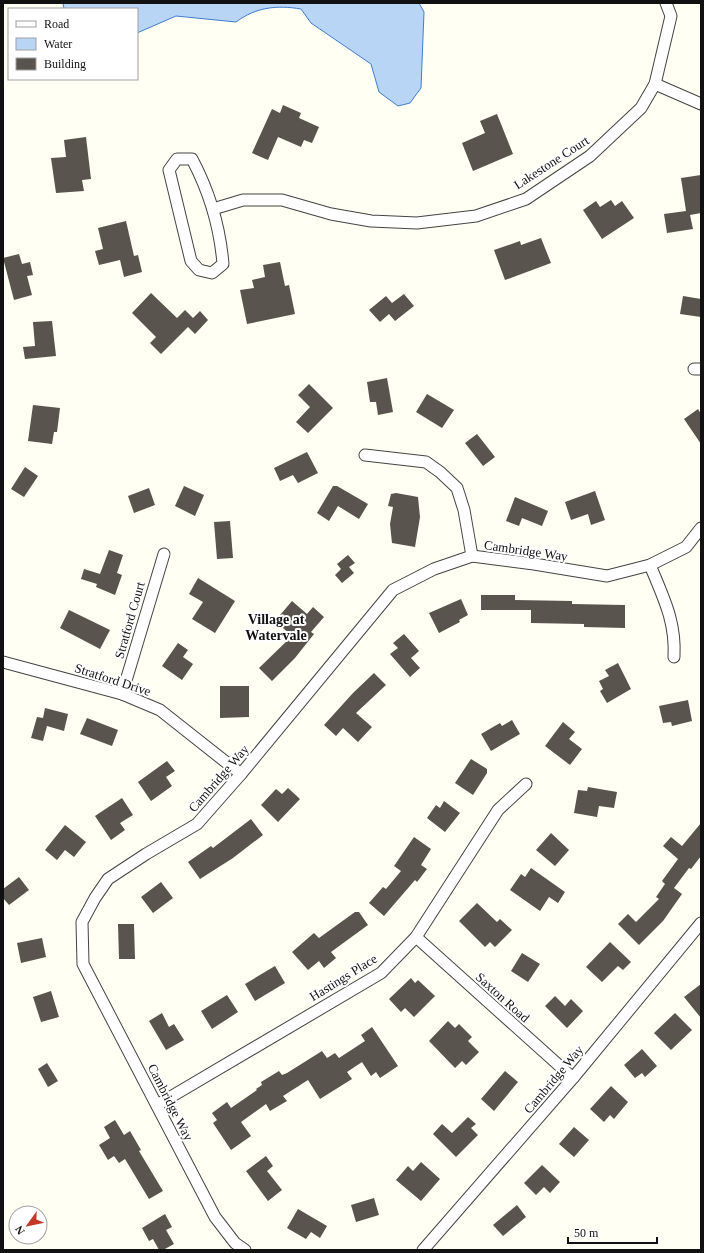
<svg xmlns="http://www.w3.org/2000/svg" width="704" height="1253" font-family="Georgia,serif">
<rect width="100%" height="100%" fill="#fffff4"/>
<path fill="#b9d5f6" stroke="#407ecd" d="M63 3H419L424 12 421 88 410 103 398 106 379 92 371 64 311 23 301 9C277 5 256 7 236 22L176 16 137 33V9H64Z"/>
<g fill="#59544d">
<path d="M283 105 301 113 299 118 319 127 312 143 304 140 301 147 278 137 268 160 252 153 272 109 280 113Z"/>
<path d="M497 114 513 154 473 171 462 143 485 133 480 121Z"/>
<path d="M86 137 91 179 82 180 84 191 56 193 51 158 66 157 64 140Z"/>
<path d="M701 175V213L690 215 693 229 667 233 664 214 686 211 681 178Z"/>
<path d="M611 200 615 206 622 201 634 218 602 239 583 210 596 201 600 207Z"/>
<path d="M126 221 134 256 138 255 142 272 124 277 120 260 99 265 95 251 103 249 98 228Z"/>
<path d="M541 238 551 263 505 280 494 250 520 241 521 245Z"/>
<path d="M19 254 22 264 30 262 33 275 27 276 32 295 14 300 3 258Z"/>
<path d="M280 262 285 286 289 285 295 314 247 324 240 290 254 288 252 280 265 277 263 265Z"/>
<path d="M151 293 177 318 185 310 193 318 200 311 208 320 195 334 188 327 161 354 150 343 156 337 132 313Z"/>
<path d="M404 294 414 306 395 321 389 314 380 322 369 310 386 296 392 303Z"/>
<path d="M683 296 701 299V317L680 314Z"/>
<path d="M52 321 56 356 25 359 23 347 35 346 33 322Z"/>
<path d="M387 378 393 412 378 415 376 402H370L367 382Z"/>
<path d="M309 384 333 408 308 433 296 422 310 407 298 395Z"/>
<path d="M427 394 454 410 442 428 416 412Z"/>
<path d="M33 405 60 408 57 432H54L52 444 28 441Z"/>
<path d="M698 409 701 414V444L684 419Z"/>
<path d="M477 434 495 457 483 466 465 443Z"/>
<path d="M307 452 318 473 298 483 293 475 280 481 274 468Z"/>
<path d="M25 467 38 476 24 497 11 489Z"/>
<path d="M184 486 204 495 195 516 175 506Z"/>
<path d="M333 486H337L368 504 359 519 338 506 329 521 317 513Z"/>
<path d="M149 488 155 505 134 513 128 496Z"/>
<path d="M595 491 605 520 591 525 588 514 571 520 565 502Z"/>
<path d="M396 493 418 497 420 517 415 547 392 543 390 524 393 507 388 506 391 494Z"/>
<path d="M515 497 548 511 542 526 522 518 519 526 506 521Z"/>
<path d="M230 521 233 558 217 559 214 522Z"/>
<path d="M109 550 123 555 117 573 122 575 115 595 96 587 97 584 81 579 84 569 100 574Z"/>
<path d="M348 555 355 563 349 567 354 573 342 583 335 575 341 569 337 564Z"/>
<path d="M198 578 235 601 215 633 192 619 203 602 189 594Z"/>
<path d="M481 595H515V600L572 601V604L625 605V628L584 627V624L531 623V610H481Z"/>
<path d="M461 599 468 615 459 620 460 622 439 633 429 613Z"/>
<path d="M292 601 307 614 313 607 324 617 311 632 314 634 295 658 272 681 259 668 292 636 275 621Z"/>
<path d="M69 610 110 630 100 649 60 628Z"/>
<path d="M404 634 419 651 411 658 420 668 410 677 390 654 398 648 393 643Z"/>
<path d="M178 643 188 650 183 657 193 664 182 680 162 666Z"/>
<path d="M618 663 631 689 607 703 600 691 603 689 599 681 609 676 605 670Z"/>
<path d="M374 673 386 685 356 713 372 727 358 742 343 728 336 736 324 725 353 693Z"/>
<path d="M220 686H249V717L220 718Z"/>
<path d="M688 700 692 721 672 726 671 722 663 723 659 706Z"/>
<path d="M45 708 68 714 64 731 47 726 43 741 31 738 37 717 43 718Z"/>
<path d="M87 718 118 730 112 746 80 734Z"/>
<path d="M512 720 520 734 491 751 481 734 500 723 502 726Z"/>
<path d="M563 722 575 732 569 739 582 749 570 765 545 746Z"/>
<path d="M471 759 487 769V773L473 795 455 783Z"/>
<path d="M167 761 175 771 166 777 172 786 151 801 138 782Z"/>
<path d="M588 787 617 792 614 808 599 806 597 817 574 813 578 790 587 791Z"/>
<path d="M288 788 300 799 278 822 261 805 276 789 282 794Z"/>
<path d="M122 798 133 815 120 823 125 830 111 840 95 816Z"/>
<path d="M444 801 460 813 445 832 427 818 436 805 440 808Z"/>
<path d="M251 819 263 835 233 858 200 879 188 862 211 846 213 848Z"/>
<path d="M701 823V856L691 869 689 868 674 888 682 894 663 921 639 945 618 924 628 914 636 922 659 899 656 897 665 884 662 881 678 859 663 846 671 837 682 846Z"/>
<path d="M65 825 86 842 74 857 65 850 57 860 45 850Z"/>
<path d="M551 833 569 850 555 866 536 850Z"/>
<path d="M414 837 431 849 421 865 427 869 417 882 415 880 384 916 369 903 383 887 386 889 401 871 394 866Z"/>
<path d="M531 868 565 892 558 903 549 897 540 911 510 890 521 874 525 877Z"/>
<path d="M19 877 29 890 9 905 3 898V889Z"/>
<path d="M161 882 173 898 153 913 141 897Z"/>
<path d="M477 903 497 922 500 919 512 930 495 947 490 942 485 947 459 921Z"/>
<path d="M355 912H359L368 925 331 952 336 958 324 968 319 961 308 970 292 952 314 933 319 938Z"/>
<path d="M118 924H134L135 959H119Z"/>
<path d="M42 938 46 957 21 963 17 943Z"/>
<path d="M610 942 631 962 623 970 618 966 602 982 586 967Z"/>
<path d="M522 953 540 964 528 982 511 971Z"/>
<path d="M275 966 285 983 255 1001 245 984Z"/>
<path d="M411 978 415 983 418 980 435 996 414 1017 405 1008 401 1012 389 999Z"/>
<path d="M701 984V1018L684 997Z"/>
<path d="M51 991 59 1017 41 1022 33 997Z"/>
<path d="M227 995 238 1012 212 1029 201 1011Z"/>
<path d="M555 996 565 1006 571 999 583 1011 567 1028 545 1006Z"/>
<path d="M162 1013 169 1027 174 1024 184 1040 166 1050 149 1021Z"/>
<path d="M675 1013 692 1030 671 1050 654 1033Z"/>
<path d="M448 1021 455 1028 459 1024 472 1037 468 1041 479 1052 466 1065 462 1061 455 1068 429 1041Z"/>
<path d="M372 1027 398 1066 380 1078 376 1072 371 1076 362 1062 347 1072 352 1079 320 1099 308 1080 283 1096 287 1101 270 1111 266 1104 241 1122 251 1136 231 1150 213 1123 217 1120 212 1113 227 1102 231 1108 257 1090 256 1089 262 1085 261 1082 279 1071 282 1075 287 1073 322 1051 327 1058 335 1053 339 1058 365 1041 361 1035Z"/>
<path d="M642 1049 657 1066 645 1077 642 1073 635 1078 624 1065Z"/>
<path d="M47 1063 58 1081 48 1087 38 1069Z"/>
<path d="M505 1071 518 1082 494 1111 481 1099Z"/>
<path d="M611 1086 628 1102 614 1119 610 1115 604 1122 590 1109Z"/>
<path d="M468 1117 476 1124 471 1128 478 1135 456 1157 433 1134 442 1124 452 1133Z"/>
<path d="M115 1120 124 1135 130 1131 141 1150 139 1151 163 1191 149 1199 125 1159 119 1163 114 1156 108 1160 99 1145 110 1138 104 1127Z"/>
<path d="M574 1127 589 1140 574 1157 559 1144Z"/>
<path d="M266 1156 273 1166 267 1171 282 1190 268 1201 246 1171Z"/>
<path d="M421 1162 440 1179 421 1201 396 1180 408 1166 413 1171Z"/>
<path d="M542 1165 560 1182 550 1193 544 1187 536 1195 524 1183Z"/>
<path d="M374 1198 379 1215 356 1222 351 1205Z"/>
<path d="M517 1205 526 1217 503 1236 493 1225Z"/>
<path d="M298 1209 327 1226 320 1238 311 1232 306 1239 287 1228Z"/>
<path d="M165 1214 172 1227 166 1230 174 1244 163 1250H159L153 1239 149 1241 142 1228Z"/>
</g>
<g fill="none" stroke-linecap="round" stroke-linejoin="round">
<g stroke="#444" stroke-width="13">
<g id="street">
<path d="M655 84 701 104"/>
<path d="M177 159H192C209 191 220 228 223 264L212 273 199 270 191 261 169 170Z"/>
<path d="M213 209 243 200H282L331 214 371 221 417 223 476 216 526 199 590 156 641 108 655 84 671 16 666 3"/>
<path d="M694 369H701"/>
<path d="M365 455 426 462 440 472 457 488 464 510 472 556"/>
<path d="M650 565C663 597 676 621 674 657"/>
<path d="M3 662 122 694 160 710 241 774"/>
<path d="M122 694 164 554"/>
<path d="M416 937 573 1078"/>
<path d="M157 1105 381 973 416 937 498 810 526 784"/>
<path d="M245 1250 235 1243 215 1217 83 964 82 922 95 898 108 879 146 854 197 824 241 774 393 590 434 569 472 556 534 564 607 576 650 565 686 547 701 528"/>
<path d="M423 1250 573 1078 701 923"/>
</g>
</g>
<use href="#street" stroke="#fff" stroke-width="11"/>
</g>
<g text-anchor="middle" stroke-width="4" stroke-linejoin="round" paint-order="stroke">
<g font-size="13" fill="#111" stroke="#fff">
<text transform="translate(551 162) rotate(-33)" y="5">Lakestone Court</text>
<text transform="translate(526 550) rotate(8)" y="5">Cambridge Way</text>
<text transform="translate(129 620) rotate(-74)" y="5">Stratford Court</text>
<text transform="translate(113 679) rotate(18)" y="5">Stratford Drive</text>
<text transform="translate(218 778) rotate(-49)" y="5">Cambridge Way</text>
<text transform="translate(343 977) rotate(-32)" y="5">Hastings Place</text>
<text transform="translate(503 997) rotate(42)" y="5">Saxton Road</text>
<text transform="translate(553 1079) rotate(-50)" y="5">Cambridge Way</text>
<text transform="translate(171 1102) rotate(63)" y="5">Cambridge Way</text>
</g>
<g font-size="14" font-weight="bold" fill="#111" stroke="#fff">
<text x="276" y="624">Village at<tspan x="276" dy="16">Watervale</tspan></text>
</g>
</g>
<rect width="704" height="1253" fill="none" stroke="#111111" stroke-width="8"/>
<rect x="8" y="8" width="130" height="72" fill="#ffffff" stroke="#a0a0a0"/>
<rect x="16" y="21" width="20" height="6" fill="#ffffff" stroke="#a0a0a0"/>
<text x="44" y="28" font-size="12" fill="#111111">Road</text>
<rect x="16" y="38" width="20" height="12" fill="#b9d5f6" stroke="#a0a0a0"/>
<text x="44" y="48" font-size="12" fill="#111111">Water</text>
<rect x="16" y="58" width="20" height="12" fill="#59544d" stroke="#a0a0a0"/>
<text x="44" y="68" font-size="12" fill="#111111">Building</text>
<g transform="translate(28 1225) rotate(237)"><circle r="19" fill="#ffffff" stroke="#a0a0a0"/>
<path d="M0-3L7 15L0 10L-7 15Z" fill="#c23a27"/>
<text y="-6" font-size="11" font-weight="bold" text-anchor="middle" fill="#111111">N</text>
</g>
<path d="M568 1237v6h89v-6" fill="none" stroke="#111111" stroke-width="2"/>
<text x="574" y="1237" font-size="12" fill="#111111" stroke="#ffffff" stroke-width="3" paint-order="stroke">50 m</text>
</svg>
